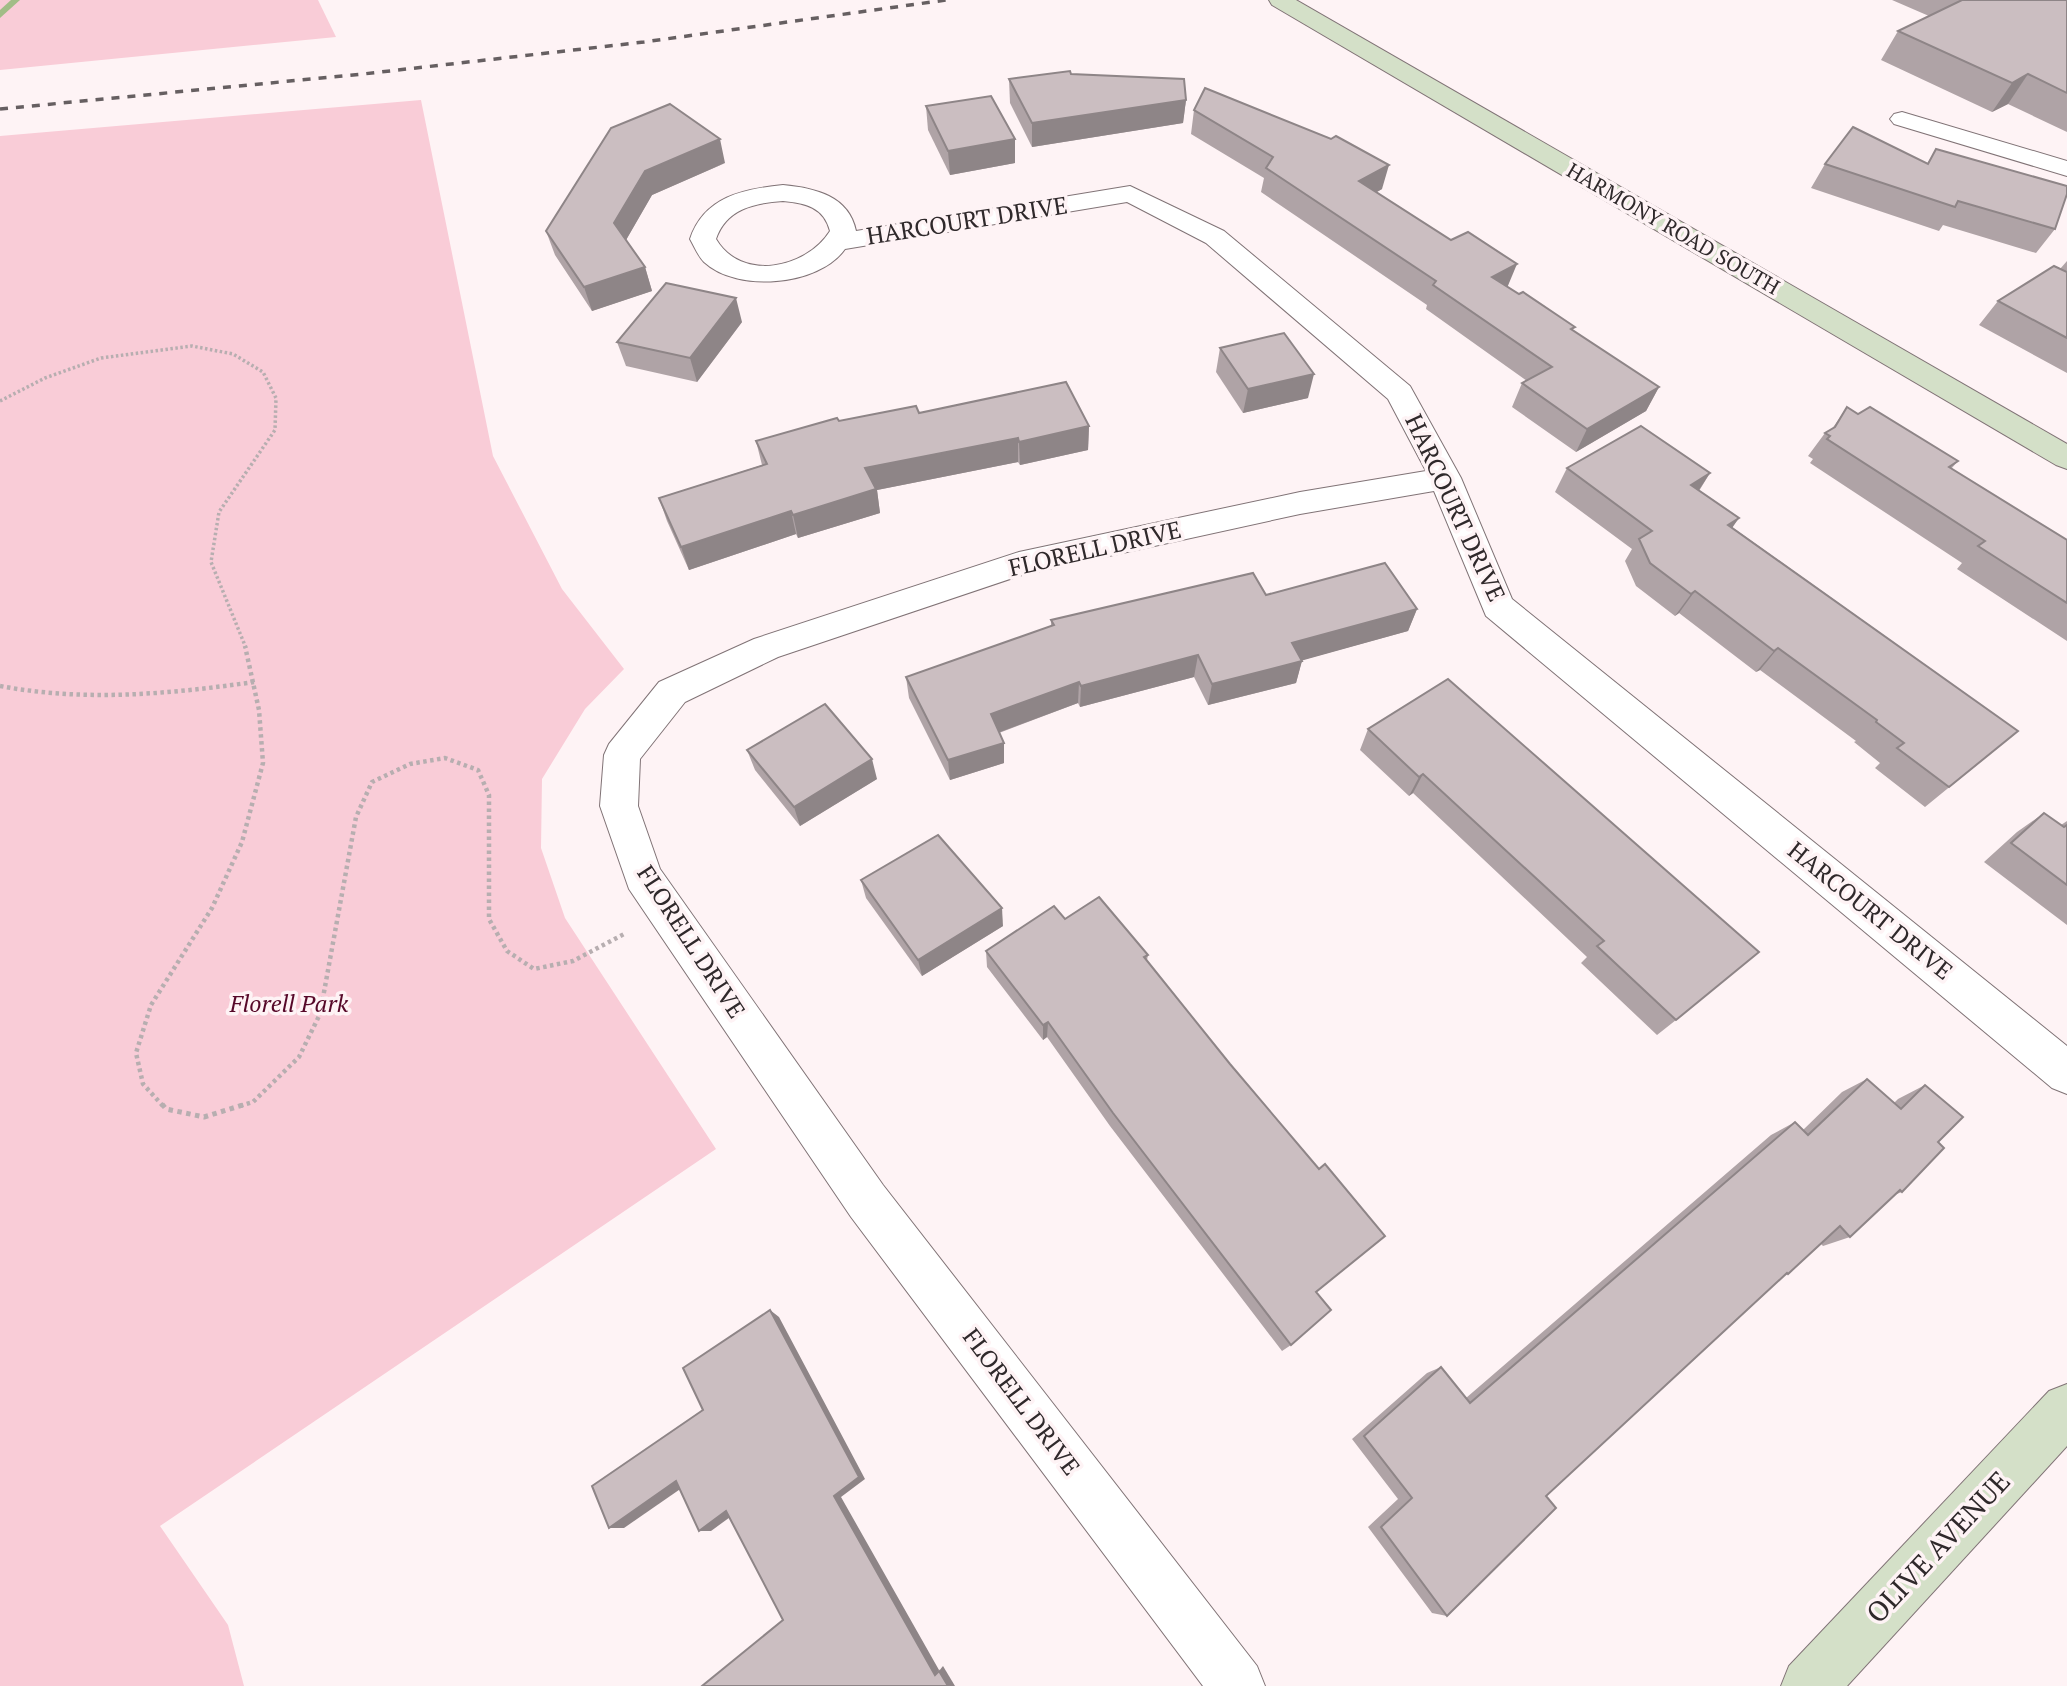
<svg xmlns="http://www.w3.org/2000/svg" width="2067" height="1686" font-family="'PT Serif',serif">
<rect width="100%" height="100%" fill="#fef3f5"/>
<g fill="#f9ccd7">
<path d="M0 0H318L336 37 0 70Z"/>
<path d="M421 100 493 456 562 589 624 669 585 709 542 779 541 848 565 918 716 1149 160 1526 228 1625 244 1686H0V136Z"/>
</g>
<g fill="none" stroke-linecap="round" stroke-linejoin="round">
<path fill="#a1bd87" fill-rule="evenodd" d="M11 0H20L0 18V10Z"/>
<g stroke="#807376" stroke-width="2">
<g id="street">
<path d="M1902 112 2067 161V176L1894 124 1890 119 1894 114Z"/>
<path d="M783 185C815 188 849 196 856 231L1130 186 1224 231 1410 386 1461 478 1512 599 2067 1046V1094L2052 1088 1486 616 1434 491 1300 514 1022 575 778 657 685 702 640 759 638 806 660 869 883 1185 1257 1666 1265 1686H1203L851 1217 629 889 600 806 604 755 609 744 659 682 754 639 1019 552 1300 492 1426 471 1388 399 1206 243 1127 202 845 249C819 286 737 293 704 262 698 256 694 246 690 239 704 197 743 189 783 185ZM783 201C805 203 824 207 830 231 806 269 741 282 716 239 726 209 754 203 783 201Z"/>
</g>
</g>
<g stroke="#807376" stroke-width="2">
<g id="secondary">
<path d="M1269 0H1296L2067 444V469L2056 465 1272 5Z"/>
<path d="M2067 1384V1446L1847 1686H1781L1789 1666 2049 1391Z"/>
</g>
</g>
<path stroke="#b7aeb0" stroke-width="3.5" stroke-dasharray="2.5 2.5" stroke-linecap="butt" d="M0 401 45 378 101 358 192 346 233 354 263 372 276 398 275 430 219 512 211 562 246 648"/>
<g stroke="#b7aeb0" stroke-width="4.5" stroke-dasharray="3.5 3.5" stroke-linecap="butt">
<path d="M0 686C85 702 169 694 254 682"/>
<path d="M163 1106 143 1084 136 1053 151 1005 212 908 242 842 263 763 259 710 245 646"/>
<path d="M240 1106 253 1102 299 1057 320 1014 356 817 372 782 410 764 445 758 478 770 489 795V919L507 951 534 969 573 961 626 933"/>
</g>
<path stroke="#b7aeb0" stroke-width="5" stroke-dasharray="4.5 4.5" stroke-linecap="butt" d="M162 1104 166 1109 204 1117 246 1104"/>
<use href="#street" fill="#fff" fill-rule="evenodd"/>
<use href="#secondary" fill="#d4e0c8" fill-rule="evenodd"/>
<path stroke="#665f61" stroke-width="3.5" stroke-dasharray="8 8" stroke-linecap="butt" d="M0 109 363 74 644 42 946 0"/>
</g>
<g fill="#afa3a6">
<path d="M1892 0H2067V132L2008 104 1992 112 1881 60 1898 31 1929 16Z"/>
<path d="M1071 74 1186 100 1183 123 1032 147 1010 103 1009 79Z"/>
<path d="M926 106 1015 139V163L950 175 928 130Z"/>
<path d="M1194 110 1382 189 1377 192 1508 287 1659 387 1646 411 1576 452 1512 407 1522 383 1527 381 1426 309 1427 305 1261 192 1264 178 1191 134Z"/>
<path d="M1936 149 2055 229 2036 253 1943 225 1939 231 1811 188 1825 164H1927Z"/>
<path d="M725 163 652 195 626 240 645 267 652 291 592 311 555 255 546 231Z"/>
<path d="M2067 261V373L1979 325 1998 301 2060 269Z"/>
<path d="M742 322 697 382 626 366 617 342Z"/>
<path d="M1220 348 1308 398 1243 413 1216 372Z"/>
<path d="M1847 407 1858 414 1958 461 1951 469 2067 540V641L1957 569 1962 563 1810 463 1813 459 1808 456 1825 433 1832 429Z"/>
<path d="M919 413 1089 426 1088 450 1020 465 1018 462 877 490 880 513 798 538 796 534 689 570 667 521 659 498 762 465 756 441 839 421Z"/>
<path d="M1567 468 1710 473 1699 491 1739 518 1732 527 2018 731 1925 807 1875 768 1880 763 1854 742 1856 741 1760 670 1756 672 1679 613 1675 616 1636 586 1625 561 1632 549 1555 492Z"/>
<path d="M1266 595 1417 609 1408 631 1302 660 1296 683 1208 705 1194 677 1080 707 1078 703 999 733 1004 763 950 780 909 698 906 677 1051 626V620Z"/>
<path d="M1448 679 1676 1020 1657 1035 1581 963 1587 957 1413 793 1409 796 1360 750 1368 729Z"/>
<path d="M747 750 877 779 800 826 755 770Z"/>
<path d="M2044 813 2061 825 2067 821V925L1984 862 2017 832Z"/>
<path d="M861 880 1003 926 922 976 866 898Z"/>
<path d="M1065 919 1148 955 1147 960 1316 1293 1291 1345 1282 1351 1110 1126 1047 1037 1043 1040 987 967 986 951Z"/>
<path d="M1867 1079 1894 1103 1898 1099 1925 1085 1938 1142 1902 1192 1894 1195 1850 1237 1823 1246 1821 1244 1788 1274 1782 1277 1546 1496 1447 1616 1432 1613 1368 1527 1398 1499 1352 1439 1427 1373 1441 1367 1466 1398 1771 1135 1795 1122 1803 1130 1842 1092Z"/>
</g>
<g fill="#8e8587">
<path d="M2028 74 2008 104 1992 112 2012 83Z"/>
<path d="M1186 100 1183 123 1032 147V123Z"/>
<path d="M720 139 725 163 652 195 622 247 614 223 645 171Z"/>
<path d="M1015 139V163L950 175 948 151Z"/>
<path d="M1389 165 1382 189 1353 205 1359 181Z"/>
<path d="M1517 264 1507 288 1492 277Z"/>
<path d="M645 267 652 291 592 311 584 287Z"/>
<path d="M736 298 742 322 697 382 690 358Z"/>
<path d="M1314 374 1308 398 1243 413 1248 389Z"/>
<path d="M1659 387 1646 411 1576 452 1587 429Z"/>
<path d="M1089 426 1088 450 1020 465 1019 442Z"/>
<path d="M1018 438V462L877 490 880 513 798 538 793 515 865 468Z"/>
<path d="M1710 473 1695 496 1691 485Z"/>
<path d="M791 511 796 534 689 570 681 547Z"/>
<path d="M1739 518 1723 541 1728 525Z"/>
<path d="M1695 591 1679 613 1675 616 1691 594Z"/>
<path d="M1417 609 1408 631 1286 665 1292 643Z"/>
<path d="M1778 648 1760 670 1756 672 1774 651Z"/>
<path d="M1198 655 1194 677 1080 707 1081 686Z"/>
<path d="M1302 661 1296 683 1208 705 1212 684Z"/>
<path d="M1079 682 1078 703 992 735 991 714Z"/>
<path d="M1004 743V763L950 780 948 760Z"/>
<path d="M872 759 877 779 800 826 794 807Z"/>
<path d="M1423 774 1413 793 1409 796 1419 777Z"/>
<path d="M1002 908 1003 926 922 976 918 960Z"/>
<path d="M1048 1022 1047 1037 1043 1040V1025Z"/>
<path d="M770 1310 779 1317 865 1479 841 1497 939 1670 935 1675 834 1496Z"/>
<path d="M676 1481 689 1483 624 1528H609Z"/>
<path d="M726 1511 737 1512 711 1531H699Z"/>
<path d="M943 1666 955 1686H948L939 1671Z"/>
</g>
<g fill="#cbbec1" stroke="#8e8587" stroke-width="2">
<path d="M1962 0H2067V93L2028 74 2012 83 1898 31Z"/>
<path d="M1070 71 1071 74 1184 79 1186 100 1032 123 1009 79Z"/>
<path d="M1205 88 1331 139 1336 136 1389 165 1359 181 1451 240 1468 232 1517 264 1492 277 1519 294 1523 292 1575 327 1571 329 1659 387 1587 429 1522 383 1552 367 1433 285 1436 281 1266 168 1273 157 1194 110Z"/>
<path d="M991 96 1015 139 948 151 926 106Z"/>
<path d="M670 104 720 139 645 171 614 223 645 267 584 287 546 231 611 128Z"/>
<path d="M1853 127 1928 164 1936 149 2067 186V194L2055 229 1958 201 1955 207 1825 164Z"/>
<path d="M2054 266 2067 272V338L1998 301Z"/>
<path d="M666 283 736 298 690 358 617 342Z"/>
<path d="M1284 333 1314 374 1248 389 1220 348Z"/>
<path d="M1066 382 1089 426 1019 442 1018 438 865 468 876 489 793 515 791 511 681 547 659 498 767 464 756 441 837 418 839 421 916 406 919 413Z"/>
<path d="M1847 407 1858 414 1870 407 1958 461 1949 467 2067 540V603L1978 546 1985 541 1827 439 1830 436 1825 433 1835 427Z"/>
<path d="M1641 426 1710 473 1691 485 1739 518 1728 525 2018 731 1949 787 1897 748 1904 743 1876 722 1877 720 1778 648 1774 651 1695 591 1691 594 1650 563 1639 539 1652 531 1567 468Z"/>
<path d="M1385 563 1417 609 1292 643 1302 661 1212 684 1198 655 1081 686 1079 682 991 714 1004 743 948 760 906 677 1054 625 1051 620 1253 573 1266 595Z"/>
<path d="M1448 679 1759 952 1676 1020 1597 946 1604 941 1423 774 1419 777 1368 729Z"/>
<path d="M825 704 872 759 794 807 747 750Z"/>
<path d="M2044 813 2064 827 2067 825V885L2011 843Z"/>
<path d="M938 835 1002 908 918 960 861 880Z"/>
<path d="M1099 897 1148 955 1144 957 1230 1064 1319 1169 1325 1164 1385 1236 1316 1292 1331 1310 1291 1345 1113 1113 1048 1022 1043 1025 986 951 1054 906 1065 919Z"/>
<path d="M1867 1079 1901 1109 1925 1085 1963 1117 1938 1142 1944 1148 1902 1192 1900 1190 1850 1237 1840 1226 1788 1274 1787 1273 1546 1496 1556 1508 1447 1616 1381 1527 1412 1498 1364 1436 1441 1367 1470 1403 1795 1122 1808 1135Z"/>
<path d="M770 1310 859 1477 834 1496 935 1675 939 1671 948 1686H702L783 1620 726 1511 699 1531 676 1481 609 1528 592 1486 703 1410 683 1368Z"/>
</g>
<g text-anchor="middle" stroke-width="7" stroke-linejoin="round" paint-order="stroke">
<g font-size="21" fill="#2f292b" stroke="#fef3f5">
<text transform="translate(1673 229) rotate(30)" y="7">HARMONY ROAD SOUTH</text>
</g>
<g font-size="24" fill="#2f292b" stroke="#fef3f5">
<text transform="translate(967 221) rotate(-9)" y="8">HARCOURT DRIVE</text>
<text transform="translate(1455 508) rotate(65)" y="8">HARCOURT DRIVE</text>
<text transform="translate(1095 549) rotate(-13)" y="8">FLORELL DRIVE</text>
<text transform="translate(1870 911) rotate(39)" y="8">HARCOURT DRIVE</text>
<text transform="translate(691 942) rotate(57)" y="8">FLORELL DRIVE</text>
<text transform="translate(1021 1402) rotate(53)" y="8">FLORELL DRIVE</text>
</g>
<g font-size="24" font-style="italic" fill="#560829" stroke="#fef3f5">
<text x="289" y="1012">Florell Park</text>
</g>
<g font-size="28" fill="#2f292b" stroke="#fef3f5">
<text transform="translate(1938 1547) rotate(-47)" y="10">OLIVE AVENUE</text>
</g>
</g>
</svg>
